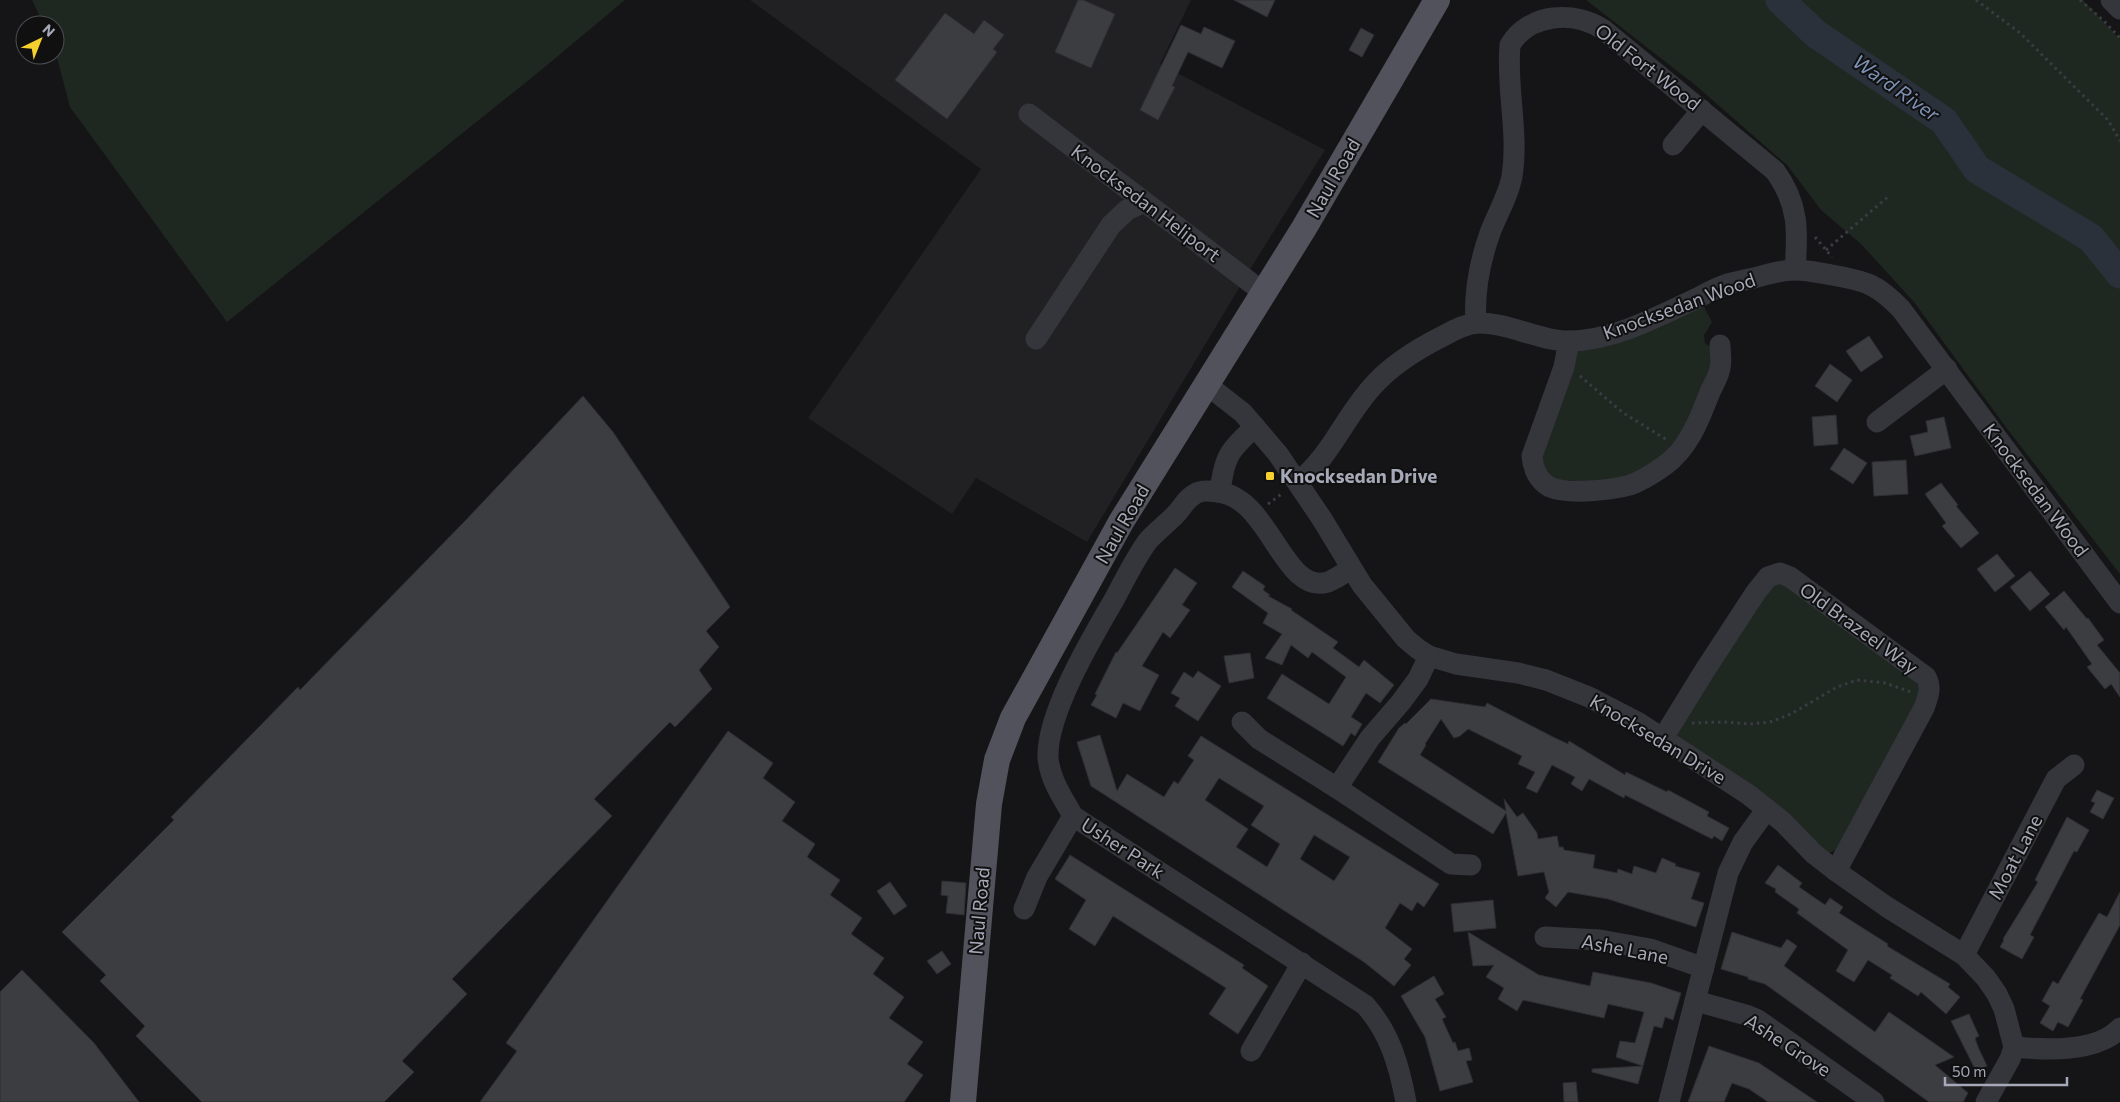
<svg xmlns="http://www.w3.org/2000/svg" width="2120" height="1102" font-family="Commissioner,sans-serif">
<rect width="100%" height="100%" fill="#151517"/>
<path fill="#212124" d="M750 0H1191L1160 64 1325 150 1257 258 1087 542 976 478 952 514 808 418 981 169Z"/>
<g fill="#1f2721">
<path d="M32 0H625L540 71 227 322 70 107 55 50V25H44Z"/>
<path d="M1586 0H2083L2120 39V574L2008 430 1914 302 1862 245 1821 210 1787 165 1694 84Z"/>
<path d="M1702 303 1712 322 1704 335 1705 343 1718 352 1693 420 1661 456 1645 469 1607 482 1555 480 1546 473 1541 452 1577 352 1587 346Z"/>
<path d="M1781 584 1793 590 1916 681 1920 691 1912 712 1836 850 1829 853 1677 736 1679 721 1771 585Z"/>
</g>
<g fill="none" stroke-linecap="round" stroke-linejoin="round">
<path stroke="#2a313b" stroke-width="29" d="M1780 0 1816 34 1944 121 1977 169 2091 238 2120 274"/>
</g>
<g fill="#3c3d41" stroke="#2f2f33" fill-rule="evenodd">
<path d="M1078 0H1083L1115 14 1091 68 1055 52Z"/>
<path d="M1234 0H1275L1267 17Z"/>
<path d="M945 13 974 34 984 20 1004 35 993 49 997 52 947 119 895 80Z"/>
<path d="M1181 25 1201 34 1204 27 1235 41 1222 68 1188 52 1172 86 1175 87 1158 120 1140 110Z"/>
<path d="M1361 28 1374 35 1362 57 1349 50Z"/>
<path d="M1869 336 1883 357 1861 372 1846 351Z"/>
<path d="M1830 364 1852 380 1837 402 1815 386Z"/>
<path d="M583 396 613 432 730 607 706 631 719 647 699 670 712 689 675 727 670 722 594 799 612 816 452 979 467 994 402 1061 414 1072 384 1102H202L136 1036 145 1026 100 981 106 975 62 932 174 820 171 817 298 687 300 690 465 521Z"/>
<path d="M1836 415 1838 444 1814 446 1812 417Z"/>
<path d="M1944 417 1951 448 1915 456 1910 436 1928 432 1926 421Z"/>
<path d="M1844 448 1867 463 1853 484 1830 469Z"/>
<path d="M1906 460 1908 494 1874 496 1872 462Z"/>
<path d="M1941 483 1958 505 1956 506 1979 533 1961 548 1942 526 1946 523 1925 494Z"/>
<path d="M1997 554 2015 576 1995 592 1977 569Z"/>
<path d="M1175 568 1197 583 1182 605 1190 610 1170 638 1163 632 1142 666 1159 675 1140 711 1123 703 1116 718 1091 705 1097 695 1095 694 1116 652 1117 653Z"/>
<path d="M1243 571 1265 586 1263 590 1270 595 1268 596 1292 609 1291 610 1338 642 1333 648 1359 667 1364 660 1394 685 1380 703 1366 693 1351 717 1362 724 1355 736 1351 733 1343 746 1267 698 1282 674 1329 704 1346 677 1312 652 1308 658 1291 645 1282 665 1265 658 1282 634 1263 623 1268 613 1232 587Z"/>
<path d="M2030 571 2050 594 2030 611 2010 587Z"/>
<path d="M2064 591 2087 619 2088 618 2104 640 2097 645 2120 673V697L2111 684 2105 689 2087 667 2092 664 2066 627 2064 630 2045 607Z"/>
<path d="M1250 653 1254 678 1229 683 1224 656Z"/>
<path d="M1198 671 1221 686 1198 721 1175 706 1180 698 1171 693 1184 672 1193 678Z"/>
<path d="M1431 699 1485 707 1487 703 1553 737 1568 744 1569 741 1625 775 1626 772 1667 792 1668 790 1709 812 1707 816 1729 828 1722 841 1714 836 1712 839 1625 795 1624 798 1589 779 1582 791 1571 784 1575 777 1552 765 1537 793 1526 788 1535 772 1518 764 1522 756 1468 729 1460 736 1454 738 1441 719 1425 744 1426 745 1420 755 1506 811 1504 799 1517 817 1523 813 1537 833 1538 839 1557 836 1559 847H1563L1564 850 1595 855 1593 868 1617 873 1618 869 1632 874 1634 866 1656 873 1662 858 1676 864 1675 866 1700 873 1691 899 1704 903 1696 927 1608 899 1568 892 1556 907 1545 898 1549 892 1544 872 1518 876 1506 813 1493 834 1378 762 1399 728 1405 723 1406 724Z"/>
<path d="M728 731 773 763 763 778 795 802 782 821 815 844 807 857 840 880 830 895 862 918 851 934 884 958 873 974 904 997 889 1018 923 1042 907 1064 923 1075 904 1102H480L517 1051 506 1043Z"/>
<path d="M1100 735 1117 791 1127 774 1164 797 1174 781 1178 784 1194 760 1188 756 1201 736 1439 884 1424 907 1417 902 1412 911 1400 903 1385 928 1412 949 1404 959 1411 965 1394 986 1364 962 1091 786 1077 742ZM1219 778 1264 806 1251 825 1280 844 1267 867 1236 847 1248 829 1205 800ZM1314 835 1350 857 1334 881 1300 859Z"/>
<path d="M2097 790 2114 798 2103 819 2090 812 2095 803 2091 801Z"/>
<path d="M2067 817 2089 830 2077 852 2074 851 2030 935 2034 937 2022 959 2000 947 2004 940 2003 939 2038 882 2035 880Z"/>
<path d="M1070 855 1244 965 1242 968 1268 986 1238 1034 1209 1014 1226 988 1113 916 1095 946 1069 929 1086 900 1055 879Z"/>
<path d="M1778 865 1802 883 1799 887 1825 905 1830 898 1843 907 1839 913 1888 944 1887 946 1950 984 1948 987 1960 997 1946 1014 1921 992 1918 996 1890 978 1892 975 1868 960 1854 982 1836 971 1848 950 1797 913 1799 909 1775 892 1776 889 1765 883Z"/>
<path d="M942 881 966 883 964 915 946 913 948 896 941 895Z"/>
<path d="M890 882 907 906 894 915 877 891Z"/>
<path d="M2120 892V925L2080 999 2083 1000 2068 1027 2058 1022 2053 1031 2040 1023 2050 1006 2042 1001 2053 981 2058 984 2099 913 2107 917Z"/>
<path d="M1493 900 1496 928 1454 932 1451 904Z"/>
<path d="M1468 932 1539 975 1590 986 1593 972 1651 983 1681 993 1673 1020 1665 1017 1662 1028 1654 1026 1643 1066 1616 1057 1620 1041 1635 1043 1644 1012 1608 1004 1604 1018 1523 1000 1517 1011 1498 999 1504 988 1486 977 1494 965 1473 966Z"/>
<path d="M1732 932 1781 948 1787 939 1797 946 1784 966 1875 1032 1889 1012 1954 1057 1935 1065 1968 1093 1963 1102H1929L1765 984 1748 979V977L1721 969Z"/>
<path d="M942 951 951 964 937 974 927 961Z"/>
<path d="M22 970 94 1043 139 1102H0V992Z"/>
<path d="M1434 976 1444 994 1435 999 1446 1017 1442 1019 1453 1043 1455 1042 1458 1051 1469 1048 1472 1060 1466 1061 1473 1082 1440 1091 1425 1037 1401 996Z"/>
<path d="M1969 1014 1979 1036 1975 1038 1978 1047 1987 1066 1976 1071 1951 1021Z"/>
<path d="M1709 1046 1759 1063 1817 1102H1768L1749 1089 1732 1083 1724 1102H1688Z"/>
<path d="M1643 1066 1638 1084 1592 1072V1069Z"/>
<path d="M1576 1082 1578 1102H1564L1563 1083Z"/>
</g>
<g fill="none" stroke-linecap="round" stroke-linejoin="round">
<g stroke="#3b3c43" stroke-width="3" stroke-dasharray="2.5 4" stroke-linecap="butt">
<path d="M1976 0 2020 33 2108 120 2120 141"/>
<path d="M2080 0 2104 21 2120 38"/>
<path d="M1815 237 1832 257"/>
<path d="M1826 250 1890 195"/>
<path d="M1580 376 1622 412 1667 440"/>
<path d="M1268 504 1283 493"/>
<path d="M1692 723 1723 722 1750 724 1770 722 1791 714 1837 687 1857 680 1885 683 1911 692"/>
</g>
<g stroke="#35363c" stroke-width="21">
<path d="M2111 0 2120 9"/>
<path d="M1029 114 1263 292"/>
<path d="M1673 145 1702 110"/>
<path d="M1476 323C1474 294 1480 261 1490 233 1497 214 1509 195 1512 176 1519 132 1506 89 1510 45 1529 13 1575 10 1604 30L1775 171C1799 204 1798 231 1795 270"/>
<path d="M1036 339 1111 225 1127 210 1144 202"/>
<path d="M1569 341 1564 367 1532 456C1533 468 1538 481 1550 487 1568 495 1612 490 1630 485 1642 481 1654 473 1664 466 1689 448 1699 420 1710 392 1713 385 1719 376 1720 368 1722 361 1720 352 1720 345"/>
<path d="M1206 384 1243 413 1278 454 1322 519 1362 585 1406 639 1418 649 1429 656 1456 664 1518 673 1546 680 1589 697 1639 723 1749 795 1783 822 1814 854 1836 871 1887 907 1964 955 1986 978 1997 994 2004 1009 2014 1047 2010 1059 1986 1102"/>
<path d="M1877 422 1947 369"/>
<path d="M1298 482C1331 456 1344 418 1372 387 1391 365 1419 348 1445 335 1454 330 1467 324 1477 323 1508 322 1538 341 1570 341 1613 340 1653 319 1691 301 1702 296 1713 289 1725 285 1734 282 1745 280 1754 278 1768 274 1781 270 1795 270 1807 270 1820 273 1832 275 1866 281 1877 284 1901 309L2120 603"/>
<path d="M1220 492C1224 457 1229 450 1255 427"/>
<path d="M1351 569C1344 573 1336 579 1328 582 1283 596 1270 496 1217 492 1211 491 1201 490 1195 494 1187 498 1183 506 1177 513 1168 523 1156 531 1147 542 1135 559 1125 579 1115 598 1093 636 1046 714 1048 758 1050 780 1063 798 1073 816L1365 1005C1390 1033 1399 1065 1406 1102"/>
<path d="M1242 722 1259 739 1337 788 1451 864 1471 865"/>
<path d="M1663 738 1705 670 1756 592 1768 577 1780 573 1790 577 1926 677C1932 688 1928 697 1924 708L1836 871"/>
<path d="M1337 788 1370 738 1401 702 1418 679 1429 656"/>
<path d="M1024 909 1037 877 1073 816"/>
<path d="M1545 937 1600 940 1650 949 1704 968"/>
<path d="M1964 955 2056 779 2074 765"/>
<path d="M1696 1001 1746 1015 1758 1020 1874 1102"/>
<path d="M2014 1047C2045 1050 2097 1053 2120 1028"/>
<path d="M1251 1051 1302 963"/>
<path d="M1669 1102 1728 873 1743 842 1767 809"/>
</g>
<path stroke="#51525b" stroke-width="26" d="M963 1102 989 804 997 760 1013 718 1045 660 1121 522 1304 228 1437 0"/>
</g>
<rect fill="#f6d02d" stroke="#101011" stroke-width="2" x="1265" y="471" width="10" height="10" rx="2.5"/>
<g text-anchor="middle" stroke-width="4" stroke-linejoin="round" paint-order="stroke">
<g font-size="19" fill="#a6a9b7" stroke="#101011">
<text transform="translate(1648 67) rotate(38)" y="7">Old Fort Wood</text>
<text transform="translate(1333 178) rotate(-60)" y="7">Naul Road</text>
<text transform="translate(1146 203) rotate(37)" y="7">Knocksedan Heliport</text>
<text transform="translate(1679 306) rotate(-20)" y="7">Knocksedan Wood</text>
<text transform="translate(2036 490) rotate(53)" y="7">Knocksedan Wood</text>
<text transform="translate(1122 524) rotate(-60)" y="7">Naul Road</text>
<text transform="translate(1859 628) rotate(36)" y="7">Old Brazeel Way</text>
<text transform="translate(1658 739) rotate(31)" y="7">Knocksedan Drive</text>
<text transform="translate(1123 848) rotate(33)" y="7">Usher Park</text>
<text transform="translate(2015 857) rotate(-62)" y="7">Moat Lane</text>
<text transform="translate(979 911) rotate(-85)" y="7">Naul Road</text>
<text transform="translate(1625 949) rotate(11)" y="7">Ashe Lane</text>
<text transform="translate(1788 1045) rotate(33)" y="7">Ashe Grove</text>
</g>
<g font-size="19" font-weight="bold" fill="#a6a9b7" stroke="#101011" text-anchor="start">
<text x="1280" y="483">Knocksedan Drive</text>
</g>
<g font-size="20" font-style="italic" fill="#7c91b3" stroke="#101011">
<text transform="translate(1896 88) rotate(35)" y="7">Ward River</text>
</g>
</g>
<g transform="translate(40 40) rotate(43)"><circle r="24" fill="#101011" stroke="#4c4d53"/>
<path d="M0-4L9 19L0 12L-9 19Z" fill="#f6d02d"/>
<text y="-8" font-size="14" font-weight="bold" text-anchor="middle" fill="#a6a9b7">N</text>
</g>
<path d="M1945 1077v8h122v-8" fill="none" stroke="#a6a9b7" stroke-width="2.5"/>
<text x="1952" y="1077" font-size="15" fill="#a6a9b7" stroke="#101011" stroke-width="4" paint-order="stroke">50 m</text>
</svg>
